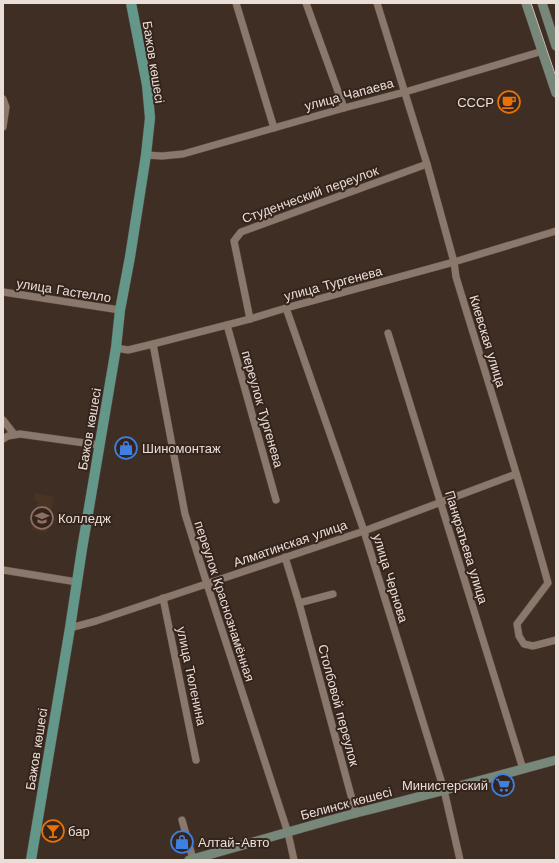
<svg xmlns="http://www.w3.org/2000/svg" width="559" height="863" font-family="'Work Sans',sans-serif">
<rect width="100%" height="100%" fill="#3e2e24"/>
<path fill="#493325" d="M35 493 54 497 47 533 32 530 38 502 33 500Z"/>
<g fill="none" stroke-linecap="round" stroke-linejoin="round">
<g stroke="#584a42" stroke-width="8">
<g id="street">
<path d="M236 3 274 128"/>
<path d="M306 3 344 108"/>
<path d="M377 3 427 164 454 262 456 277C487 379 520 481 548 583L517 624 519 636 524 644 533 646 556 640"/>
<path d="M3 99 6 107 3 127"/>
<path d="M146 155 162 156 183 154 344 108 405 92 543 51"/>
<path d="M3 292 120 310"/>
<path d="M286 308 364 531 444 790 460 860"/>
<path d="M250 319 234 241 241 232 427 164"/>
<path d="M227 325 276 500"/>
<path d="M388 333 523 769"/>
<path d="M153 344 185 514 207 584 288 833 294 860"/>
<path d="M116 348 128 350 153 344 250 319 286 308 454 262 556 231"/>
<path d="M3 420 14 434"/>
<path d="M3 439 8 436 20 434 99 445"/>
<path d="M285 557 299 603 356 814"/>
<path d="M3 570 77 582"/>
<path d="M163 598 196 760"/>
<path d="M299 603 333 594"/>
<path d="M70 628 96 621 364 531 516 474"/>
<path d="M182 820 193 859"/>
</g>
</g>
<g stroke="#584a42" stroke-width="10">
<g id="secondary">
<path d="M526 3 556 93"/>
<path d="M542 3 556 46"/>
<path d="M189 860C245 845 300 828 356 813 423 796 490 778 556 760"/>
</g>
</g>
<g stroke="#584a42" stroke-width="11">
<path id="primary" d="M31 860 70 628 82 549 116 348 120 310 130 257 146 155 150 118 147 85 131 3"/>
</g>
<use href="#street" stroke="#8b786c" stroke-width="7"/>
<use href="#secondary" stroke="#77877a" stroke-width="9"/>
<use href="#primary" stroke="#629789" stroke-width="10"/>
<path stroke="#ccc0ba" stroke-width="1" d="M531 3 556 77"/>
</g>
<defs>
<g id="cafe-ring" transform="scale(1.15)"><circle r="9.5" fill="#34241b" stroke="#e8710a" stroke-width="1.5"/><path d="M-5.5-4.5H6V0H3Q3 3.5 0 3.5H-2.5Q-5.5 3.5-5.5 0ZM3-3.2v2h1.7v-2ZM-6 4.5H4V6H-6Z" fill="#e8710a"/></g>
<g id="shop-ring" transform="scale(1.15)"><circle r="9.5" fill="#34241b" stroke="#3f7fe0" stroke-width="1.5"/><path d="M-5-2.5h2.3a2.7 3.5 0 0 1 5.4 0H5L5.5 6h-11ZM-1.5-2.5h3a1.5 2.3 0 0 0-3 0Z" fill="#3f7fe0"/></g>
<g id="university-ring" transform="scale(1.15)"><circle r="9.5" fill="#34241b" stroke="#8d6e63" stroke-width="1.5"/><path d="M0-5L7-2L0 1L-7-2ZM-4 1L0 2.5L4 1V4Q0 6-4 4Z" fill="#8d6e63"/></g>
<g id="supermarket-ring" transform="scale(1.15)"><circle r="9.5" fill="#34241b" stroke="#3f7fe0" stroke-width="1.5"/><path d="M-6-5.5h2.5l.6 2H6L4.5 2H-2.5L-4.4-4H-6ZM-1.5 3.2a1.3 1.3 0 1 0 .1 0ZM3 3.2a1.3 1.3 0 1 0 .1 0Z" fill="#3f7fe0"/></g>
<g id="bar-ring" transform="scale(1.15)"><circle r="9.5" fill="#34241b" stroke="#e8710a" stroke-width="1.5"/><path d="M-6-5H6L.8 .8V4.5H3.5V6h-7V4.5H-.8V.8Z" fill="#e8710a"/></g>
</defs>
<g fill-rule="evenodd">
<use href="#cafe-ring" x="509" y="102"/>
<use href="#shop-ring" x="126" y="448"/>
<use href="#university-ring" x="42" y="518"/>
<use href="#supermarket-ring" x="503" y="785"/>
<use href="#bar-ring" x="53" y="831"/>
<use href="#shop-ring" x="182" y="842"/>
</g>
<g text-anchor="middle" stroke-width="4" stroke-linejoin="round" paint-order="stroke">
<g font-size="13" fill="#e9ded8" stroke="#34241b">
<text transform="translate(154 62) rotate(81)" y="5">Бажов көшесі</text>
<text transform="translate(349 94) rotate(-15)" y="5">улица Чапаева</text>
<text transform="translate(310 194) rotate(-20)" y="5">Студенческий переулок</text>
<text transform="translate(333 283) rotate(-15)" y="5">улица Тургенева</text>
<text transform="translate(64 290) rotate(9)" y="5">улица Гастелло</text>
<text transform="translate(488 341) rotate(73)" y="5">Киевская улица</text>
<text transform="translate(263 409) rotate(74)" y="5">переулок Тургенева</text>
<text transform="translate(89 429) rotate(-80)" y="5">Бажов көшесі</text>
<text transform="translate(290 543) rotate(-19)" y="5">Алматинская улица</text>
<text transform="translate(467 547) rotate(73)" y="5">Панкратьева улица</text>
<text transform="translate(391 578) rotate(73)" y="5">улица Чернова</text>
<text transform="translate(225 601) rotate(72)" y="5">переулок Краснознамённая</text>
<text transform="translate(192 676) rotate(78)" y="5">улица Тюленина</text>
<text transform="translate(339 705) rotate(75)" y="5">Столбовой переулок</text>
<text transform="translate(36 749) rotate(-81)" y="5">Бажов көшесі</text>
<text transform="translate(346 803) rotate(-15)" y="5">Белинск көшесі</text>
</g>
<g font-size="13" fill="#e9ded8" stroke="#34241b" text-anchor="start">
<text x="494" y="107" text-anchor="end">СССР</text>
<text x="142" y="453">Шиномонтаж</text>
<text x="58" y="523">Колледж</text>
<text x="488" y="790" text-anchor="end">Министерский</text>
<text x="68" y="836">бар</text>
<text x="198" y="847">Алтай-Авто</text>
</g>
</g>
<rect width="559" height="863" fill="none" stroke="#e9ded8" stroke-width="8"/>
</svg>
